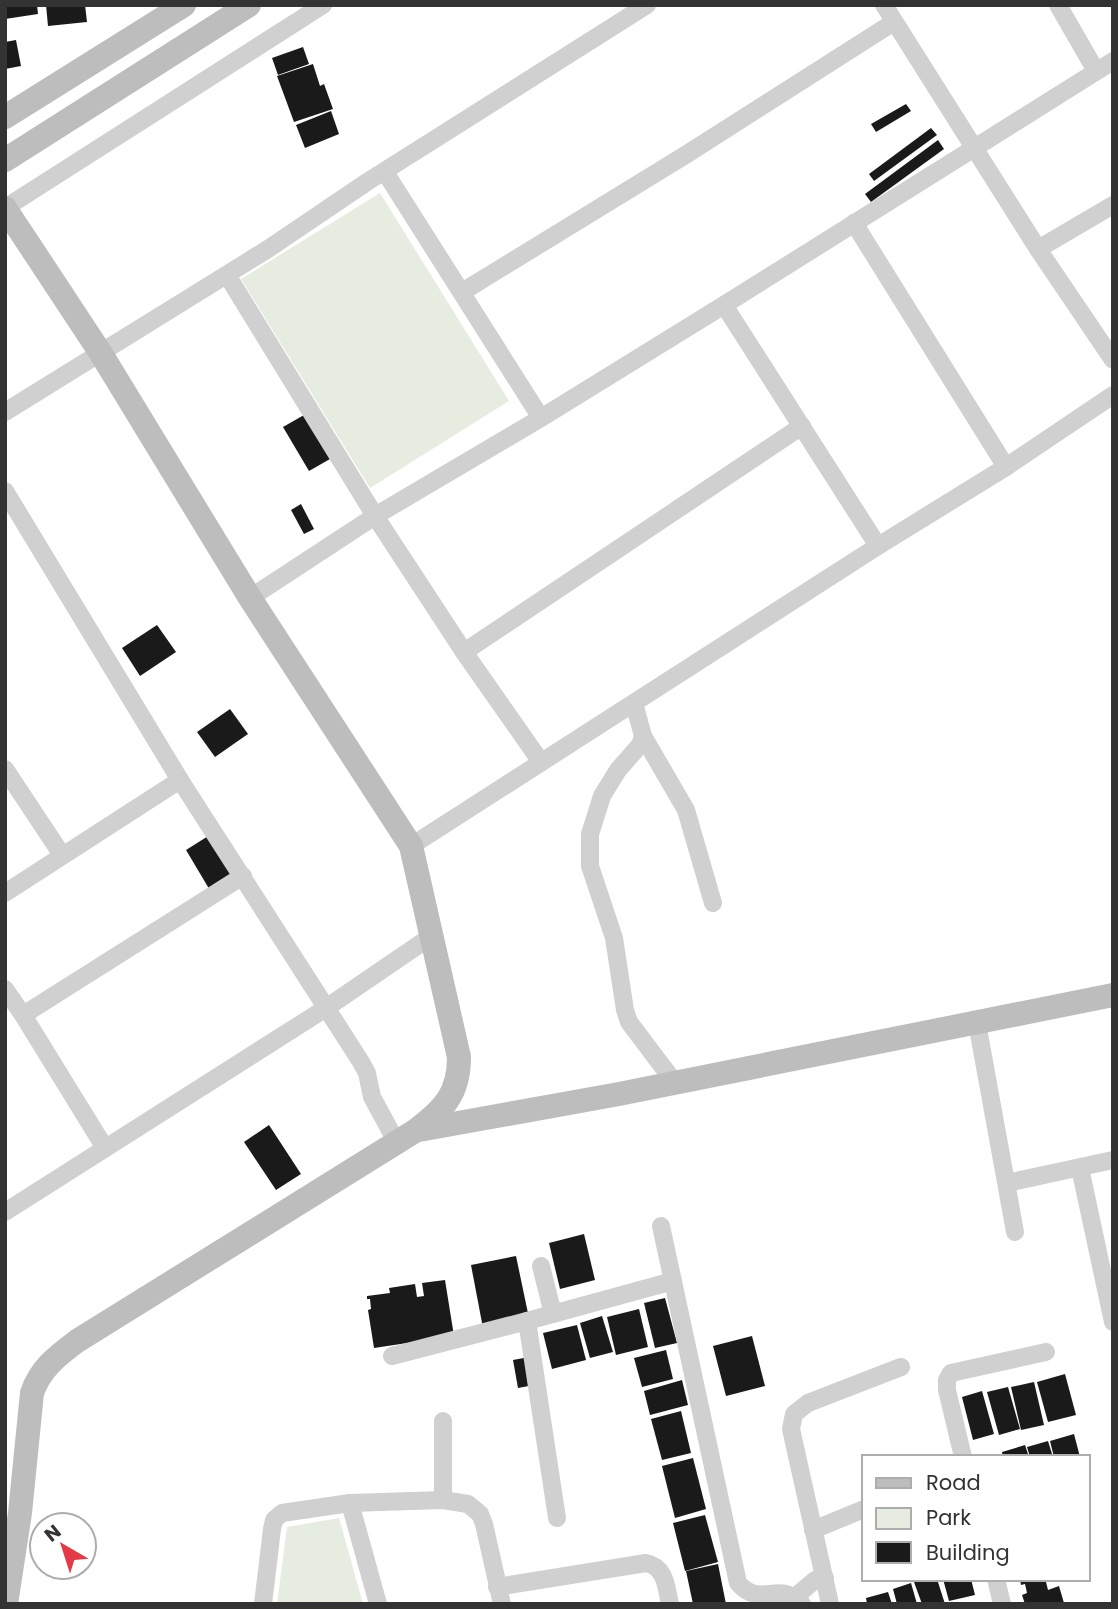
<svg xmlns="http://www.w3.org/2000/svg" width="1118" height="1609" font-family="Poppins,sans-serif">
<rect width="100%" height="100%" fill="#fff"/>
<g fill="#e6ecdf">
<path d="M380 193 509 401 370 488 241 279Z"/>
<path d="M339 1518 363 1604H277L287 1527Z"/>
</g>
<g fill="#1a1a1a">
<path d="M5 5H37L38 14 5 19Z"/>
<path d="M46 5H85L87 22 48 26Z"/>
<path d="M16 40 21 66 5 69V42Z"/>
<path d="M303 47 309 64 278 75 272 58Z"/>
<path d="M313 64 320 86 324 84 333 109 294 122 277 76Z"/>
<path d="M906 104 911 111 876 132 871 124Z"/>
<path d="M331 111 339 134 305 148 296 125Z"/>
<path d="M931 128 937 135 874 181 869 174Z"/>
<path d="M938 140 944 149 871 202 865 194Z"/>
<path d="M304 415 330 459 309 471 283 427Z"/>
<path d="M301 504 314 529 304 534 291 510Z"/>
<path d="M157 625 176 652 140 676 122 648Z"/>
<path d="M230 709 248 734 215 757 197 732Z"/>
<path d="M213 833 239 875 211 892 186 850Z"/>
<path d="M269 1125 301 1174 276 1190 244 1142Z"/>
<path d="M584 1234 595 1280 560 1289 549 1243Z"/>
<path d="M516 1256 529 1318 483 1328 471 1265Z"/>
<path d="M445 1280 454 1336 374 1348 368 1310 371 1309 370 1299H367V1296L390 1293 389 1288 415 1284 417 1297 424 1296 422 1283Z"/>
<path d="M665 1298 677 1343 655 1348 644 1303Z"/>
<path d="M639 1309 648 1347 616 1355 607 1317Z"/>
<path d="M602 1316 613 1352 590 1358 580 1323Z"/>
<path d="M577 1325 586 1360 552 1369 543 1333Z"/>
<path d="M752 1336 765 1386 726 1396 713 1346Z"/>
<path d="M666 1350 673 1379 642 1387 634 1358Z"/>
<path d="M529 1357 534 1385 518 1388 513 1360Z"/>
<path d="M1065 1374 1076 1415 1048 1422 1037 1382Z"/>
<path d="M682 1380 688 1405 650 1415 644 1391Z"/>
<path d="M1034 1382 1044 1425 1021 1430 1011 1387Z"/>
<path d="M1008 1387 1020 1429 999 1435 987 1392Z"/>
<path d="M982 1391 994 1434 973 1440 962 1397Z"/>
<path d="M681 1411 691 1453 662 1460 651 1419Z"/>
<path d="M1074 1434 1080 1457H1054L1050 1441Z"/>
<path d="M1048 1441 1053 1457H1030L1027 1447Z"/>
<path d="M1025 1445 1029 1457H1003L1002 1452Z"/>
<path d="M693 1458 706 1509 675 1518 662 1466Z"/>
<path d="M705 1515 718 1562 685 1571 673 1523Z"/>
<path d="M718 1564 726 1604H693L686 1571Z"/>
<path d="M921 1579H937L945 1604H922L914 1582Z"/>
<path d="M943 1579H971L975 1595 949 1601Z"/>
<path d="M1020 1579H1051L1046 1582 1048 1590 1059 1586 1064 1603 1025 1604 1022 1595 1027 1593 1025 1584 1021 1585Z"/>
<path d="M911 1583 917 1604H897L893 1589Z"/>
<path d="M888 1592 892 1604H867L866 1598Z"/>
</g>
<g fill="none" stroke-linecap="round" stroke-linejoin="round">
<g stroke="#d0d0d0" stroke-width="18">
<path d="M884 5 1038 249 1113 360"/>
<path d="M1058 5 1096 71"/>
<path d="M385 172 541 418"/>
<path d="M5 208 323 5"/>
<path d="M854 223 1006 467"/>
<path d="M1038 249 1113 205"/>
<path d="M227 275 375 516 464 652 541 762"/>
<path d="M462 292 687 154 894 22"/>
<path d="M724 305 878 546"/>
<path d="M5 412 268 249 367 182 647 5"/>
<path d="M5 491 180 780 361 1062 367 1073 372 1097 397 1143"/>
<path d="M250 598 375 516 541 418 724 305 1113 61"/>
<path d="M464 652 802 426"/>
<path d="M634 703 643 736 640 745 618 770 602 796 590 834V866L614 938 625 1010 629 1022 675 1083"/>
<path d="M643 736 686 810 713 903"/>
<path d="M5 769 62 855"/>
<path d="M411 846 878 546 1006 467 1113 395"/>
<path d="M5 893 180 780"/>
<path d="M5 989 23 1015 105 1148"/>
<path d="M23 1015 243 876"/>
<path d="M977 1023 1015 1232"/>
<path d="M1080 1168 1113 1322"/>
<path d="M1007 1183 1113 1160"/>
<path d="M5 1212 326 1008 433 935"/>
<path d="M661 1226 738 1583C761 1609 778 1579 802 1604"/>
<path d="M541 1266 553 1314"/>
<path d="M527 1321 557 1518"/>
<path d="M392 1356 527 1321 673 1281"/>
<path d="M963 1457 947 1390V1380L951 1373 1046 1352"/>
<path d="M443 1500V1421"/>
<path d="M350 1503 378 1604"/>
<path d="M813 1530 864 1509"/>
<path d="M996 1579 1002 1604"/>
<path d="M497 1587 646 1563C666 1567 666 1587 670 1604"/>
<path d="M795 1597 815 1580 825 1578"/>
<path d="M263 1604 272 1529 274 1520 282 1513 350 1503 443 1500 468 1504 480 1514 484 1524 502 1604"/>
<path d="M830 1604 791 1429 794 1414 808 1403 901 1367"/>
</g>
<g stroke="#bdbdbd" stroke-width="24">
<path d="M5 117 184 5"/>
<path d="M5 160 249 5"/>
<path d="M5 208 100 352 250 598 411 846 459 1057C459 1094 444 1109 415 1131L77 1341C57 1356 40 1369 32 1393L20 1513 6 1604"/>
<path d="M419 1130 619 1094 1113 995"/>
</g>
</g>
<rect width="1118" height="1609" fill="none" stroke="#333333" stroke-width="14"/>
<rect x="862" y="1455" width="228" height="126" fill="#ffffff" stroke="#adadad" stroke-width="2"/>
<rect x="876" y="1478" width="35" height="10" fill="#bdbdbd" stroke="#adadad" stroke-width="2"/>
<text x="926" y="1490" font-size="21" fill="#333333">Road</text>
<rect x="876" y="1508" width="35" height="21" fill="#e6ecdf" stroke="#adadad" stroke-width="2"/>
<text x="926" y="1525" font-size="21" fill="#333333">Park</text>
<rect x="876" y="1542" width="35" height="21" fill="#1a1a1a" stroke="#adadad" stroke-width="2"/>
<text x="926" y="1560" font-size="21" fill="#333333">Building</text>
<g transform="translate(63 1546) rotate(321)"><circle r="33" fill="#ffffff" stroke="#adadad" stroke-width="2"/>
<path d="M0-5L12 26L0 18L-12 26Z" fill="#e63946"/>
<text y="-10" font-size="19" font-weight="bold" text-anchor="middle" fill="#333333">N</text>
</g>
</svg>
